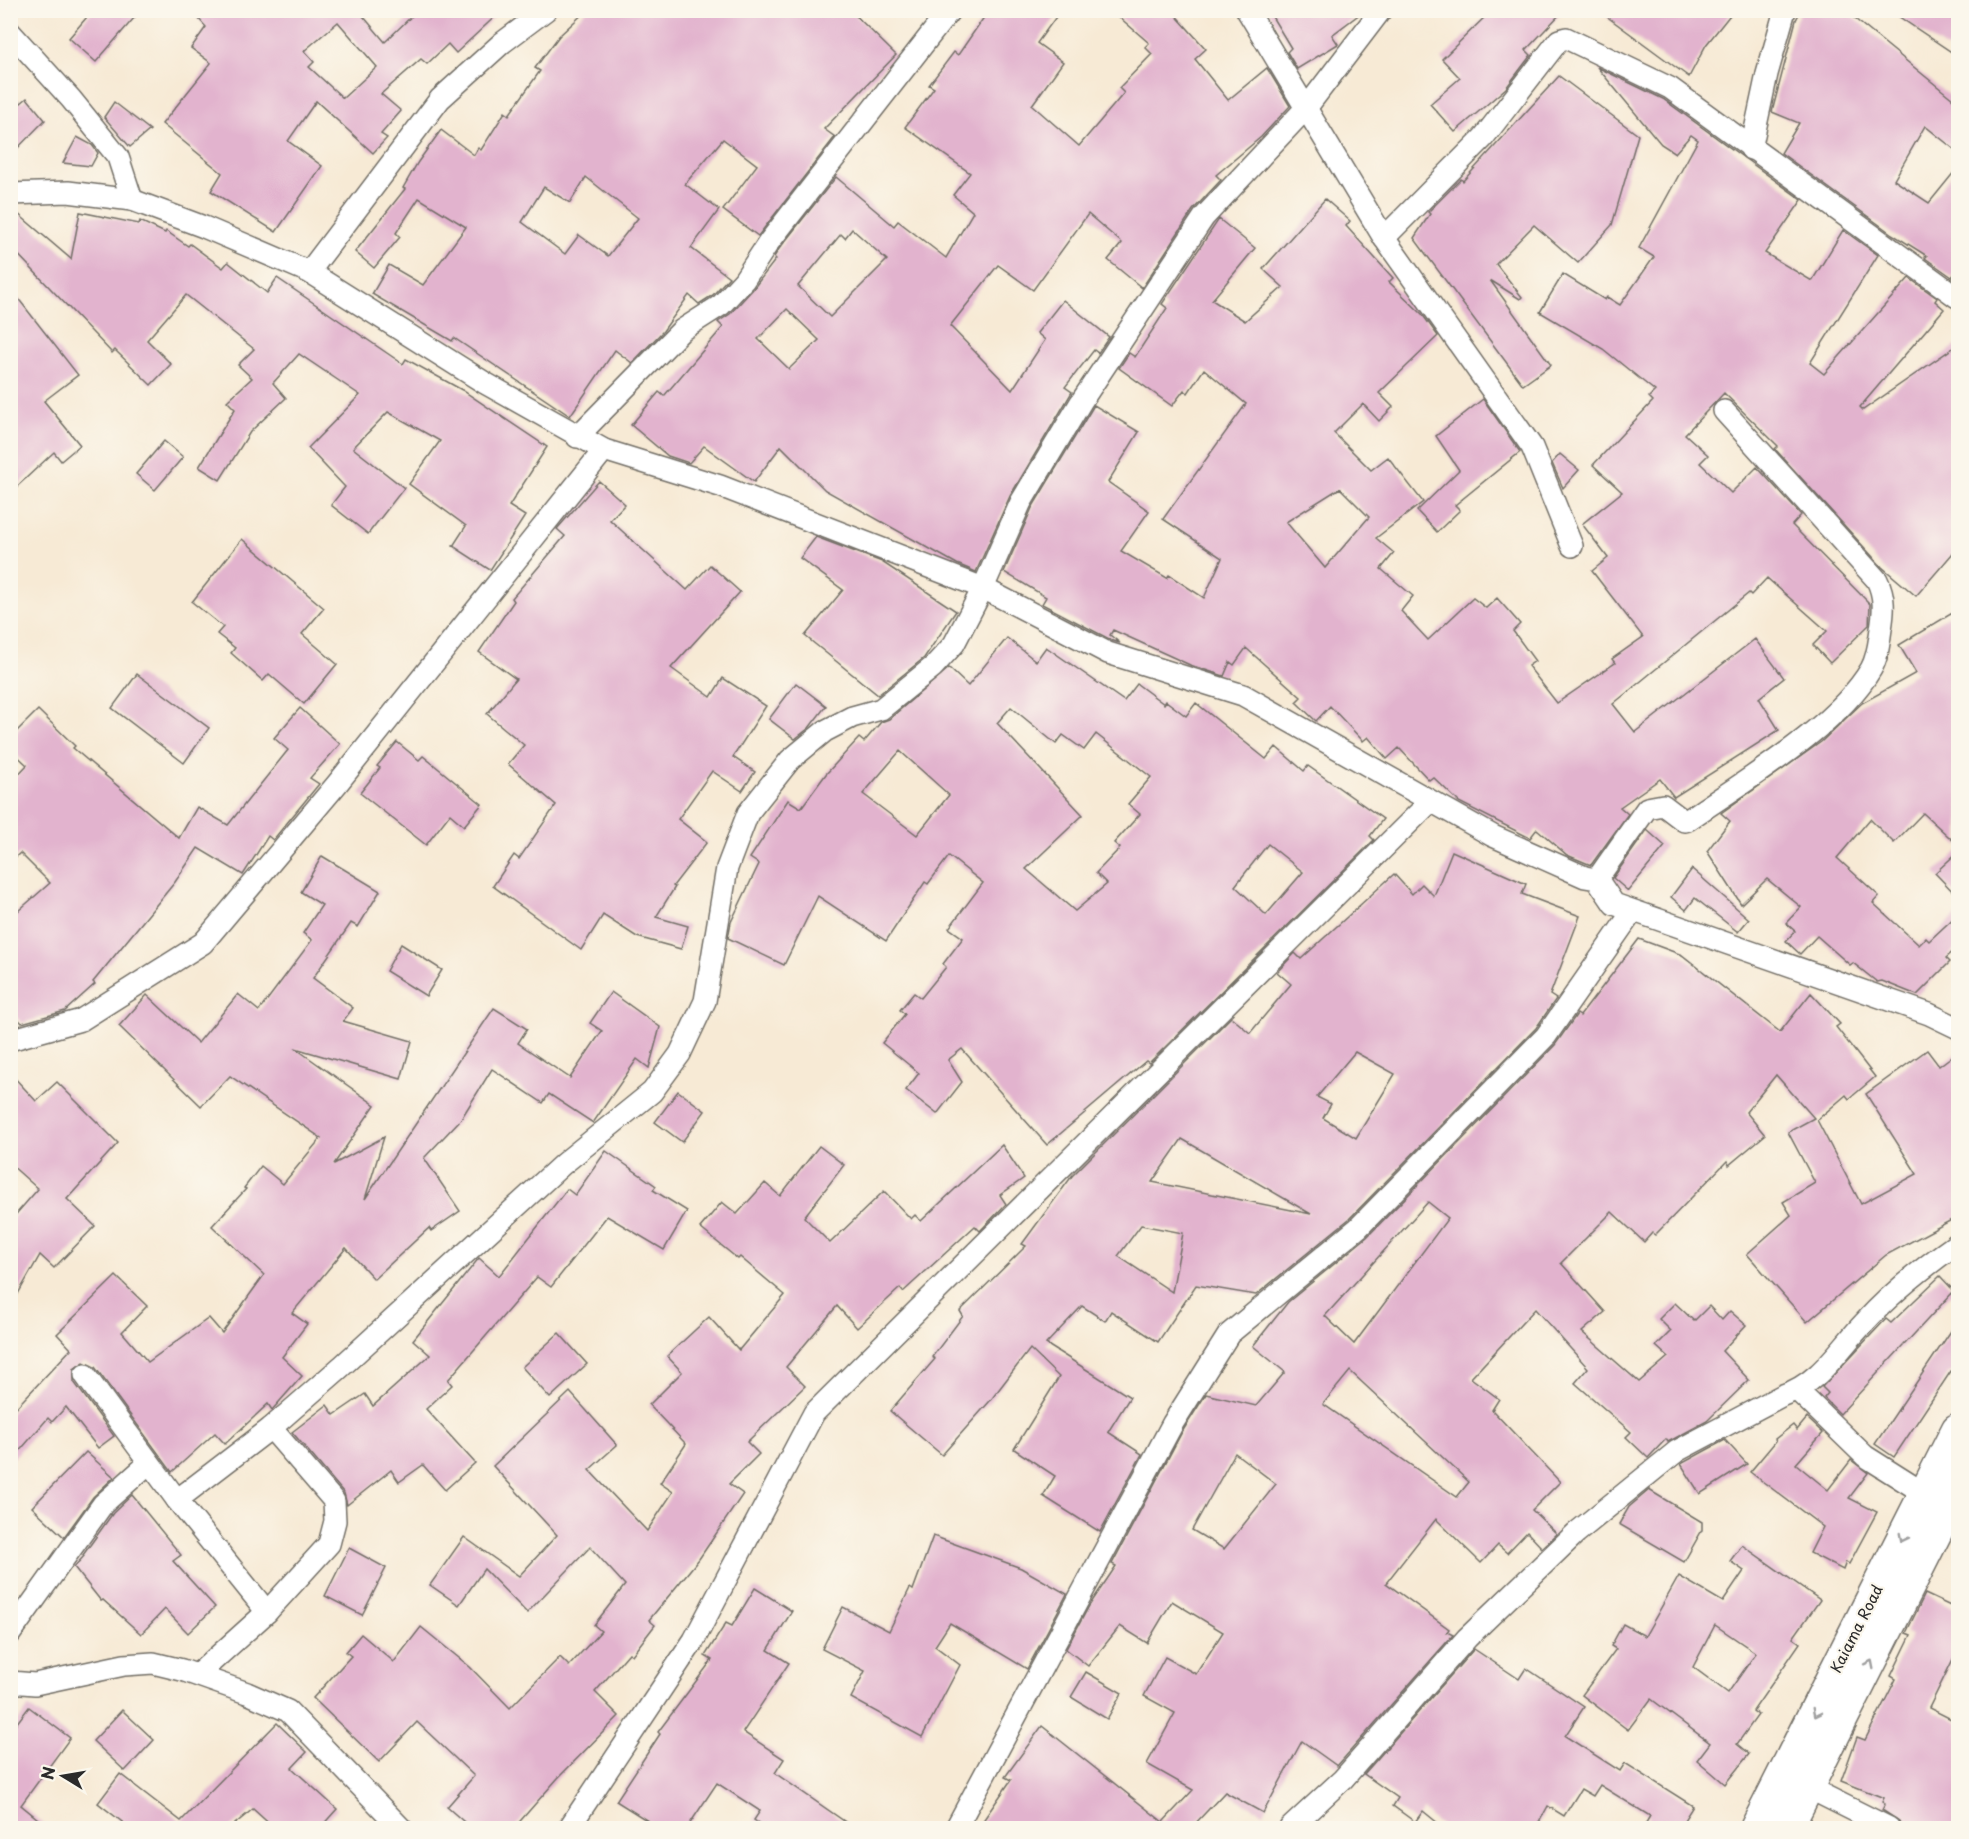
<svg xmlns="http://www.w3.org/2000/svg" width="1969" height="1839" font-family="'Playpen Sans',sans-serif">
<rect width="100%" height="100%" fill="#fbf7ec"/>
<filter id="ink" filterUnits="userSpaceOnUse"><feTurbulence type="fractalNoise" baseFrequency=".0167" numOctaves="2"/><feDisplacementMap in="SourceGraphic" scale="12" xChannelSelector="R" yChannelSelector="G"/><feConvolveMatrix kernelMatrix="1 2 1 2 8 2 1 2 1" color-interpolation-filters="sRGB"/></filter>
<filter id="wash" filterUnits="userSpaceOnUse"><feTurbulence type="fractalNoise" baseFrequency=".008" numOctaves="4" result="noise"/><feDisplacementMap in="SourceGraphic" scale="24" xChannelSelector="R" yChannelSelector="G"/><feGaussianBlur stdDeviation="1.35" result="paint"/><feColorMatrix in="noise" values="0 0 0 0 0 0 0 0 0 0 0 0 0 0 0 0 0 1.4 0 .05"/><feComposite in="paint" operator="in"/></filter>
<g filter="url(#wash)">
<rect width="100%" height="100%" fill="#f7ead5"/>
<g id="blocks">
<g fill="#e2b3ce" fill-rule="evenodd">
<path d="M93 10H141L96 62 69 38Z"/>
<path d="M191 10H358L385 42 418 10H502L456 53 448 44 427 64 421 59 381 94 401 111 381 134 387 138 373 153 316 101 288 141 322 166 276 232 211 191 222 173 162 124 211 63 191 48 206 27ZM338 22 377 67 343 98 309 67 314 62 304 51Z"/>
<path d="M587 10H850L896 55 824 129 835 137 758 236 723 210 757 165 723 139 685 184 719 210 691 248 729 277 713 295 699 304 689 295 663 331 632 363 615 350 570 416 454 338 452 341 372 294 389 265 423 285 466 227 419 198 396 233 400 237 374 268 355 252 405 189 403 188 418 162 441 130 474 155 478 148 481 150 505 112 509 115 540 71 535 68 559 36ZM586 177 638 218 608 256 579 235 565 254 522 222 544 187 570 203Z"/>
<path d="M989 10H1061L1037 43 1063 62 1032 105 1079 146 1124 93 1119 88 1152 54 1145 47 1149 43 1111 10H1171L1206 49 1195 59 1228 100 1267 68 1290 106 1261 137 1216 175 1221 180 1193 210 1142 288 1108 260 1122 243 1088 214 1033 290 998 265 950 326 1012 390 1045 340 1037 333 1063 300 1109 337 1098 353 1094 350 1065 387 1072 392 1010 496 976 572 957 564 825 490 781 446 754 482 704 446 689 463 668 456 631 425 659 392 664 396 723 327 718 322 730 314 753 289 776 259 774 257 779 249 836 177 894 226 898 221 946 258 973 212 953 195 970 173 905 127 934 88 929 85 954 52 958 55ZM852 229 887 260 830 317 798 286 841 234 845 238ZM787 309 819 340 789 369 758 339Z"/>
<path d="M1268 10H1365L1332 35 1338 44 1297 69 1287 52 1291 48Z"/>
<path d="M1492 10H1564L1526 50 1531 55 1506 88 1455 132 1430 104 1460 78 1442 59Z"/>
<path d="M1598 10H1734L1706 45 1689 77Z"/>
<path d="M1801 10H1844L1959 104V153L1925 126 1894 180 1929 203 1959 166V268L1952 277 1925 258 1927 256 1892 234 1781 153 1799 123 1772 112 1796 20Z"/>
<path d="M1889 10H1959V57Z"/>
<path d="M1597 67 1663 99 1802 200 1765 253 1812 281 1843 230 1878 255 1810 363 1824 374 1909 278 1937 298 1935 301 1944 309 1860 407 1863 410 1959 344V546L1916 596 1882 567 1775 449 1778 446 1724 393 1685 434 1708 455 1700 463 1731 493 1757 467 1801 515 1792 525 1870 604 1869 625 1830 663 1813 645 1827 631 1767 578 1751 595 1749 593 1613 704 1635 732 1755 639 1784 678 1759 698 1779 730 1674 797 1660 779 1620 807 1628 814 1591 865 1567 855 1537 829 1530 838 1459 802 1433 777 1429 780 1399 748 1387 759 1368 737 1363 741 1330 706 1316 721 1296 702 1301 697 1246 648 1234 665 1230 662 1224 676 1190 665 1113 630 1110 635 1120 643 1113 641 1042 604 1046 597 1004 572 1032 508 1094 405 1139 432 1108 482 1149 511 1121 551 1167 578 1169 575 1204 598 1222 558 1163 519 1246 404 1204 369 1188 393 1184 390 1172 406 1119 368 1129 353 1135 357 1167 308 1162 304 1219 219 1255 248 1212 300 1245 321 1283 287 1263 269 1325 199 1350 221 1346 226 1393 278 1389 282 1422 314 1438 336 1379 393 1393 407 1379 421 1363 404 1334 433 1371 470 1388 457 1423 502 1376 538 1394 553 1381 569 1413 596 1401 611 1428 640 1473 598 1486 608 1497 598 1520 624 1513 631 1535 661 1528 666 1557 703 1615 663 1612 659 1643 637 1592 571 1608 558 1582 524 1622 492 1593 465 1653 401 1649 397 1655 391 1603 349 1540 312 1563 274 1605 300 1607 297 1620 305 1654 257 1639 248 1698 140 1691 135 1675 153 1661 144ZM1340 488 1369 517 1325 568 1286 522Z"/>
<path d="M1559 76 1638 135 1612 225 1578 263 1534 225 1496 264 1522 297 1520 299 1490 280 1551 365 1523 385 1414 238 1430 214 1428 212 1461 179 1463 181Z"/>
<path d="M10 93 21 103 27 98 45 120 10 156Z"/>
<path d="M114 102 150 130 130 147 104 117Z"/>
<path d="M77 137 92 145 98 153 91 166 63 163Z"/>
<path d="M10 207 71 259 80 212 139 224 140 221 165 233 166 231 188 246 190 244 223 268 228 262 267 293 277 278 403 364 406 359 462 390 547 447 509 506 525 516 490 570 453 546 466 526 409 484 440 441 388 412 353 448 404 488 368 534 331 505 345 487 308 448 360 395 299 354 273 383 286 398 250 432 220 480 199 467 235 409 227 401 252 378 238 365 254 349 186 295 147 340 171 364 151 385 115 350 112 353 10 246Z"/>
<path d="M10 288 78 375 44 401 80 445 61 461 54 452 10 493Z"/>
<path d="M1483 399 1520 452 1455 505 1460 510 1437 532 1417 511 1459 470 1436 436Z"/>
<path d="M164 441 183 457 155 490 136 474Z"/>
<path d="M1560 454 1579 470 1563 488 1552 463Z"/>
<path d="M599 481 625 504 610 520 687 590 710 565 740 592 671 668 711 697 723 678 766 706 733 757 755 772 742 791 712 771 678 819 707 842 673 886 675 887 656 917 688 926 681 949 637 937 603 915 581 950 493 886 514 855 519 859 556 805 508 764 524 745 487 714 516 679 479 652 514 601 512 598 565 536 557 529Z"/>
<path d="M816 537 882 562 956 611 924 658 878 695 805 636 843 590 800 558Z"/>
<path d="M242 539 324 608 302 634 337 664 304 704 269 674 263 681 231 653 235 648 217 634 223 627 192 602Z"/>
<path d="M1959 609V846L1923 813 1894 843 1870 819 1837 858 1879 896 1873 903 1919 945 1926 938 1929 941 1959 913V946L1946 958 1950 962 1917 995 1882 981 1877 982 1853 963 1850 965 1817 936 1800 954 1786 941 1795 931 1786 923 1801 907 1767 879 1741 904 1707 851 1730 821 1721 813 1821 742 1862 703 1916 673 1899 645Z"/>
<path d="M1007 638 1036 661 1046 647 1124 701 1137 684 1164 704 1166 701 1186 716 1196 703 1266 759 1276 747 1304 771 1308 766 1383 819 1370 836 1374 840 1149 1063 1146 1061 1047 1145 962 1049 948 1060 962 1082 937 1114 906 1090 919 1073 882 1043 905 1014 900 1010 914 993 921 998 946 967 943 964 963 938 949 928 983 883 949 856 928 884 925 882 886 941 818 896 784 965 728 938 731 922 759 864 750 858 788 800 801 808 826 774 859 738 864 742 881 722 889 719 949 668 968 686ZM1011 707 1056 744 1063 735 1084 750 1096 734 1151 777 1128 804 1140 814 1114 843 1120 848 1096 873 1107 884 1075 911 1026 869 1083 815 997 723ZM900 751 949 795 917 835 863 794ZM1268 844 1303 872 1266 915 1235 886Z"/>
<path d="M137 674 209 728 184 763 112 708Z"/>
<path d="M796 683 826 706 809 728 795 739 769 719Z"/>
<path d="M300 708 340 744 310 778 319 784 273 840 268 836 243 875 198 848 175 882 93 982 95 984 65 1011 22 1023 10 1011V918L50 883 20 853 10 862V783L27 765 10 749V738L38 710 75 746 73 748 179 838 197 807 228 825 288 750 274 738Z"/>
<path d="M397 742 419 760 423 756 482 804 464 826 450 814 426 845 360 793 380 768 377 766Z"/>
<path d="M1647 830 1665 846 1628 891 1613 878Z"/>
<path d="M1452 851 1526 884 1522 894 1580 916 1550 995 1556 999 1536 1028 1349 1219 1256 1295 1196 1285 1158 1342 1111 1311 1105 1321 1082 1306 1046 1344 1130 1397 1108 1432 1142 1454 1100 1532 1043 1496 1055 1476 1014 1449 1059 1377 1030 1349 990 1401 942 1455 890 1411 935 1359 932 1357 963 1316 960 1311 1026 1246 1022 1244 1072 1176 1231 1017 1250 1033 1291 984 1277 972 1295 953 1301 959 1394 874 1412 894 1422 884 1434 896ZM1355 1052 1395 1074 1356 1138 1323 1118 1331 1104 1317 1097ZM1182 1139 1311 1214 1152 1182ZM1141 1225 1183 1233 1172 1292 1118 1256Z"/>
<path d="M1959 851V898L1935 873Z"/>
<path d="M322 856 380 891 358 927 351 923 313 978 353 1008 343 1021 412 1041 401 1079 295 1048 375 1105 334 1164 384 1137 365 1199 494 1008 527 1029 518 1043 570 1078 602 1031 590 1023 611 992 660 1027 649 1068 637 1059 593 1123 549 1094 543 1103 492 1069 461 1119 424 1158 460 1211 431 1231 429 1228 374 1279 346 1248 292 1313 307 1324 282 1357 302 1376 272 1410 268 1404 225 1444 215 1433 172 1472 95 1367 84 1362 74 1369V1382L114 1436 98 1448 66 1407 52 1422 48 1418 10 1462V1414L71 1349 57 1334 116 1276 147 1306 122 1332 148 1362 209 1318 222 1333 264 1275 212 1226 246 1189 244 1188 261 1166 283 1184 321 1138 230 1076 201 1106 119 1026 147 995 198 1043 238 994 259 1011 312 940 303 933 322 905 301 892Z"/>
<path d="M1692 869 1749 919 1738 932 1695 898 1686 910 1671 897Z"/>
<path d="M1639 939 1682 955 1780 1032 1811 993 1840 1024 1836 1027 1875 1077 1849 1099 1846 1095 1817 1120 1861 1204 1917 1174 1866 1094 1927 1050 1939 1066 1959 1051V1216L1886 1255 1807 1322 1747 1254 1791 1215 1783 1202 1815 1183 1788 1132 1814 1118 1776 1075 1746 1112 1765 1135 1729 1165 1727 1161 1655 1235 1652 1233 1644 1242 1612 1212 1561 1263 1605 1312 1582 1332 1639 1382 1668 1357 1656 1346 1671 1331 1659 1319 1675 1303 1694 1321 1709 1306 1722 1320 1730 1311 1746 1325 1722 1351 1749 1380 1707 1421 1668 1442 1666 1439 1648 1458 1626 1437 1631 1432 1575 1383 1588 1368 1535 1309 1471 1378 1499 1399 1492 1410 1560 1482 1532 1510 1557 1534 1542 1548 1527 1532 1507 1553 1498 1545 1481 1563 1436 1519 1386 1583 1449 1629 1447 1632 1453 1635 1337 1766 1302 1741 1263 1813 1225 1792 1191 1828H978L1011 1780 1005 1777 1042 1726 1163 1822 1193 1790 1147 1764 1175 1713 1144 1696 1165 1657 1196 1674 1223 1632 1172 1601 1147 1643 1120 1626 1088 1666 1066 1649 1089 1606 1116 1566 1112 1564 1182 1432 1206 1394 1256 1406 1285 1372 1253 1346 1288 1302 1367 1237 1555 1045 1577 1014 1580 1016ZM1428 1202 1448 1218 1354 1344 1325 1316ZM1350 1371 1469 1482 1457 1497 1323 1404ZM1235 1453 1276 1484 1224 1549 1192 1530Z"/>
<path d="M401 944 442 970 426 996 386 971Z"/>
<path d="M10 1073 36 1101 57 1082 118 1143 67 1199 95 1226 54 1268 40 1255 10 1308V1221L38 1189 10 1164Z"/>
<path d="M678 1091 705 1111 682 1142 655 1122Z"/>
<path d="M1002 1145 1024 1178 1000 1195 1006 1204 980 1231 975 1226 903 1292 900 1288 857 1328 837 1306 786 1367 805 1386 747 1442 759 1454 729 1484 743 1494 699 1559 649 1620 655 1625 632 1655 629 1653 595 1692 619 1716 558 1778 514 1828H471L447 1807 474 1776 417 1722 379 1762 313 1698 351 1656 346 1652 361 1634 394 1662 421 1627 470 1667 510 1708 560 1657 569 1666 601 1631 594 1625 625 1585 590 1547 527 1613 484 1569 459 1605 430 1585 464 1537 519 1576 557 1535 493 1466 570 1392 617 1445 589 1470 647 1531 673 1492 660 1483 686 1444 649 1405 682 1372 667 1356 709 1317 739 1350 785 1295 740 1257 738 1259 700 1228 722 1202 737 1214 765 1183 780 1196 819 1146 844 1165 804 1217 830 1243 884 1191 911 1219 915 1215 921 1221Z"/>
<path d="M606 1151 656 1186 653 1190 687 1211 664 1250 607 1216 551 1287 537 1277 448 1380 452 1385 426 1409 475 1463 445 1490 423 1465 399 1482 391 1470 347 1505 344 1493 292 1432 327 1405 334 1415 365 1394 373 1406 430 1355 413 1340 479 1258 499 1276 567 1189 575 1195Z"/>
<path d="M1940 1276 1954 1291 1840 1414 1824 1398 1828 1393 1822 1387 1886 1319 1891 1323Z"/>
<path d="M1959 1319V1376L1951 1371 1894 1457 1875 1444Z"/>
<path d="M559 1333 587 1364 550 1398 522 1367Z"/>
<path d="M1807 1418 1823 1433 1796 1464 1828 1490 1851 1460 1868 1473 1849 1498 1877 1512 1849 1564 1846 1562 1843 1570 1810 1553 1823 1527 1750 1472 1776 1441 1775 1439 1793 1425 1797 1430Z"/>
<path d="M1725 1440 1747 1464 1700 1494 1681 1464Z"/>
<path d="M86 1452 114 1477 93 1497 64 1537 32 1507Z"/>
<path d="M1649 1490 1702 1522V1530L1684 1562 1619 1524 1629 1507Z"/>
<path d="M132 1495 181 1555 173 1561 215 1607 188 1633 165 1609 141 1634 103 1600 101 1601 74 1567 84 1556 83 1555 113 1513Z"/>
<path d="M933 1536 1021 1568 1067 1594 1027 1669 950 1623 935 1646 960 1665 922 1737 851 1698 865 1671 822 1649 843 1607 889 1631 910 1588 913 1590Z"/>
<path d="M1742 1545 1820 1600 1793 1638 1800 1643 1753 1711 1758 1715 1737 1744 1749 1754 1725 1784 1697 1760 1710 1743 1651 1699 1628 1730 1582 1695 1616 1649 1611 1646 1623 1624 1645 1636 1679 1576 1723 1602 1744 1571 1730 1561ZM1715 1625 1756 1653 1728 1693 1693 1667Z"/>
<path d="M349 1548 386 1568 362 1615 325 1596Z"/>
<path d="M755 1588 792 1611 768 1650 789 1663 743 1732 784 1759 775 1773 854 1828H766L754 1820 760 1811 717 1783 687 1828H659L616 1801 660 1734 658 1732 712 1660 705 1656 726 1623 732 1626Z"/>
<path d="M1925 1594 1959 1610V1647L1929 1708 1959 1723V1828H1902L1899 1821 1882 1810 1885 1804 1882 1802 1884 1798 1841 1781 1857 1737 1865 1740 1896 1679 1891 1676 1911 1635 1906 1633Z"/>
<path d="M1474 1649 1519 1679 1526 1668 1584 1707 1565 1736 1620 1771 1625 1763 1693 1806 1679 1828H1643L1650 1816 1600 1785 1593 1796 1581 1789 1564 1816 1548 1806 1536 1828H1444L1423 1811 1415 1822 1393 1806 1398 1798 1364 1774Z"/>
<path d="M1086 1672 1122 1693 1107 1719 1071 1697Z"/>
<path d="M29 1707 70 1738 21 1805 49 1828H10V1732Z"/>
<path d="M122 1710 154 1740 125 1771 93 1741Z"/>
<path d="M277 1723 307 1752 292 1768 337 1809 320 1828H274L253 1809 230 1828H130L98 1803 120 1774 181 1821Z"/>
</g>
</g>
</g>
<g filter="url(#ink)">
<use href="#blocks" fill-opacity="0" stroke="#726e66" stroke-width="1.5"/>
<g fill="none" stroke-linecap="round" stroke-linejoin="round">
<g stroke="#726e66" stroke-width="24">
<g id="street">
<path d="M1247 10 1384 238 1532 447 1572 546"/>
<path d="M10 32 71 99 118 157 132 200"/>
<path d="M1751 149 1767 74 1785 10"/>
<path d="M10 194 68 192 132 200 204 227 309 272 485 383 604 450 720 486 983 588 1108 653 1243 695 1493 836 1585 877 1597 879 1614 904 1929 1014 1958 1028"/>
<path d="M1384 238 1483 138 1559 40 1566 38 1670 88 1957 297"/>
<path d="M309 272 440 99 502 43 546 10"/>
<path d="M577 437 682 330 721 305 744 280 769 242 950 10"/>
<path d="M1597 879 1647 808 1663 805 1684 821 1688 820C1744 781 1837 727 1871 669 1878 657 1879 642 1881 629 1884 611 1885 596 1877 580L1724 411"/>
<path d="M10 1040 81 1020 203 943 337 784 604 450"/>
<path d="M85 1375 177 1500 267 1612"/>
<path d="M1798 1391 1865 1456 1925 1494"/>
<path d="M177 1500 271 1428 342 1366 563 1164 652 1092 680 1054 705 1001 727 868 748 813 790 760 825 731 852 717 881 709 933 667 954 644 983 588 1021 502 1081 402 1204 217 1307 107 1381 10"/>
<path d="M10 1634 103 1504 149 1463"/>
<path d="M197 1675 267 1612 329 1544 335 1521 334 1501 271 1428"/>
<path d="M10 1682 35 1684 124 1665 153 1663 182 1670 247 1693 288 1711 401 1828"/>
<path d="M1807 1787 1889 1828"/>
<path d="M569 1828 694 1640 814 1413 1430 802"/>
<path d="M956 1828 1173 1423 1229 1334 1358 1228 1546 1036 1633 911"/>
<path d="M1290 1828 1343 1779 1467 1638 1576 1533 1677 1451 1783 1395C1819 1384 1839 1349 1864 1323 1892 1292 1925 1266 1958 1243"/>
</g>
</g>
<g stroke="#726e66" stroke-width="36">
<g id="highway">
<path d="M1757 1828 1958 1430"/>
<path d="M1786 1828 1958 1487"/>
</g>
</g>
<use href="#street" stroke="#fff" stroke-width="21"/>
<use href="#highway" stroke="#fff" stroke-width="33"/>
</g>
<defs><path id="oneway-chevron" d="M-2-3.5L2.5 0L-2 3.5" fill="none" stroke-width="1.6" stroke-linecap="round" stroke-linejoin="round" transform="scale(1.5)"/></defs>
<g stroke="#a0a0a0">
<use href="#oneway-chevron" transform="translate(1903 1538) rotate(117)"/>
<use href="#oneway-chevron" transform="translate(1870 1664) rotate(-63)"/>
<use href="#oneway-chevron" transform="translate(1816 1713) rotate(117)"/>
</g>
</g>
<g text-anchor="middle" stroke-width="4.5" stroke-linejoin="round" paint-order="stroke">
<g font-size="15" fill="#2b2b2b" stroke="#fbf7ec">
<text transform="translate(1857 1629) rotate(-63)" y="5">Kaiama Road</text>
</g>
</g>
<rect width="1969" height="1839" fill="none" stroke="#fbf7ec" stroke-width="36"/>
<g transform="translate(63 1776) rotate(281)" stroke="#fbf7ec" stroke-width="4.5" paint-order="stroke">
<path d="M0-4.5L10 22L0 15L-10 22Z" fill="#2b2b2b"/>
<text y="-9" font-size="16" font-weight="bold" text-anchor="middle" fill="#2b2b2b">N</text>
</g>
</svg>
